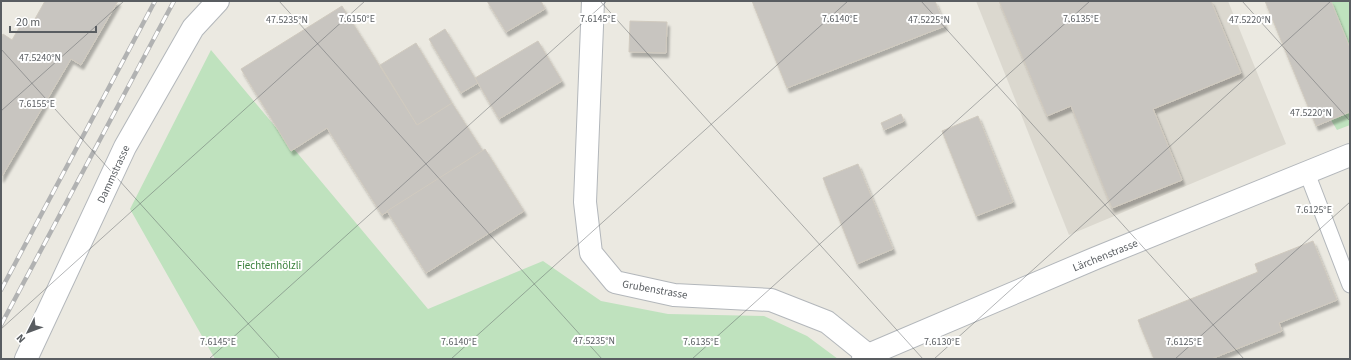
<svg xmlns="http://www.w3.org/2000/svg" width="1351" height="360" font-family="'Source Sans 3',sans-serif">
<defs>
<filter id="shadow"><feDropShadow dx="2.5" dy="4.5" stdDeviation="1" flood-color="#0004"/></filter>
</defs>
<rect width="100%" height="100%" fill="#ebe9e1"/>
<path fill="#dbd8cf" d="M976 1H1228L1286 144 1069 235Z"/>
<g fill="#bfe2be">
<path d="M1331 1H1350V48Z"/>
<path d="M211 50 428 309 543 261 601 301 668 314 764 316 807 336 838 359H215L130 209Z"/>
<path d="M1350 112V125L1337 130 1331 120Z"/>
</g>
<g fill="#c8c5c0" stroke="#d0cabf" fill-rule="evenodd" filter="url(#shadow)">
<path d="M45 1H118L81 65 71 59 1 178V38L3 34 12 40 23 21 31 26Z"/>
<path d="M487 1H541L545 9 506 32Z"/>
<path d="M752 1H935L945 26 787 88Z"/>
<path d="M999 1H1109L1112 9 1130 1H1211L1241 73 1153 109 1182 180 1112 208 1071 106 1047 116ZM1144 8 1173 81 1146 92 1116 19ZM1108 22 1120 51 1051 79 1040 50Z"/>
<path d="M999 1H1211L1241 73 1153 109 1182 180 1112 208 1071 106 1047 116Z"/>
<path d="M1265 1H1331L1350 48V112L1316 126Z"/>
<path d="M342 6 417 125 452 103 483 151 382 215 327 128 291 151 241 69Z"/>
<path d="M630 21 667 22 666 53 629 52Z"/>
<path d="M445 29 478 83 461 93 429 39Z"/>
<path d="M538 41 562 81 499 119 475 78Z"/>
<path d="M416 43 452 103 417 125 380 65Z"/>
<path d="M901 114 904 121 884 130 881 123Z"/>
<path d="M978 116 1013 202 976 216 942 131Z"/>
<path d="M485 149 524 211 426 273 387 211Z"/>
<path d="M858 164 893 249 857 264 823 178Z"/>
<path d="M1313 241 1337 300 1279 323 1282 331 1211 359H1154L1138 320 1258 272 1255 264Z"/>
</g>
<g fill="none" stroke-linecap="round" stroke-linejoin="round">
<g stroke="#b3b7bb" stroke-width="17">
<path id="lane" d="M1307 173 1350 285"/>
</g>
<g stroke="#b3b7bb" stroke-width="24">
<g id="street">
<path d="M593 1 585 202 591 253 615 282 674 295 771 300 827 322 868 355 871 359"/>
<path d="M26 359 125 147 193 28 218 1"/>
<path d="M863 359 868 355 1096 258 1350 155"/>
</g>
</g>
<use href="#lane" stroke="#fff" stroke-width="15"/>
<use href="#street" stroke="#fff" stroke-width="22"/>
<g stroke="#b1b2b2" stroke-width="4.5">
<g id="rail">
<path d="M1 290 155 1"/>
<path d="M1 325 174 1"/>
</g>
</g>
<use href="#rail" stroke="#fff" stroke-width="3" stroke-dasharray="9" stroke-linecap="butt"/>
</g>
<path fill="none" stroke="#595d61" stroke-width="1" stroke-opacity="0.45" d="M279 1 602 359M600 1 923 359M921 1 1244 359M1242 1 1350 121M1 49 280 359M1 111 124 1M1 329 365 1M209 359 607 1M451 359 848 1M692 359 1090 1M934 359 1331 1M1175 359 1350 202"/>
<g text-anchor="middle" stroke-width="4" stroke-linejoin="round" paint-order="stroke">
<g font-size="11" fill="#595d61" stroke="#fff">
<text transform="translate(113 174) rotate(-65)" y="4">Dammstrasse</text>
<text transform="translate(1105 255) rotate(-22)" y="4">Lärchenstrasse</text>
<text transform="translate(655 289) rotate(10)" y="4">Grubenstrasse</text>
</g>
<g font-size="11" fill="#39803b" stroke="#fff">
<text x="269" y="269">Fiechtenhölzli</text>
</g>
</g>
<g font-size="10" text-anchor="middle" fill="#595d61" stroke="#fff" stroke-width="4" stroke-linejoin="round" paint-order="stroke">
<text x="1081" y="22">7.6135°E</text>
<text x="357" y="22">7.6150°E</text>
<text x="598" y="22">7.6145°E</text>
<text x="840" y="22">7.6140°E</text>
<text x="287" y="23">47.5235°N</text>
<text x="929" y="23">47.5225°N</text>
<text x="1250" y="23">47.5220°N</text>
<text x="40" y="61">47.5240°N</text>
<text x="37" y="107">7.6155°E</text>
<text x="1311" y="116">47.5220°N</text>
<text x="1314" y="213">7.6125°E</text>
<text x="594" y="344">47.5235°N</text>
<text x="218" y="345">7.6145°E</text>
<text x="459" y="345">7.6140°E</text>
<text x="701" y="345">7.6135°E</text>
<text x="942" y="345">7.6130°E</text>
<text x="1184" y="345">7.6125°E</text>
</g>
<rect width="1351" height="360" fill="none" stroke="#595d61" stroke-width="4"/>
<g transform="translate(28 332) rotate(228)" stroke="#ffffff" stroke-width="3" paint-order="stroke">
<path d="M0-3L7 15L0 10L-7 15Z" fill="#595d61"/>
<text y="-6" font-size="11" font-weight="bold" text-anchor="middle" fill="#595d61">N</text>
</g>
<path d="M10 26v6h86v-6" fill="none" stroke="#595d61" stroke-width="2"/>
<text x="16" y="26" font-size="12" fill="#595d61" stroke="#ffffff" stroke-width="3" paint-order="stroke">20 m</text>
</svg>
